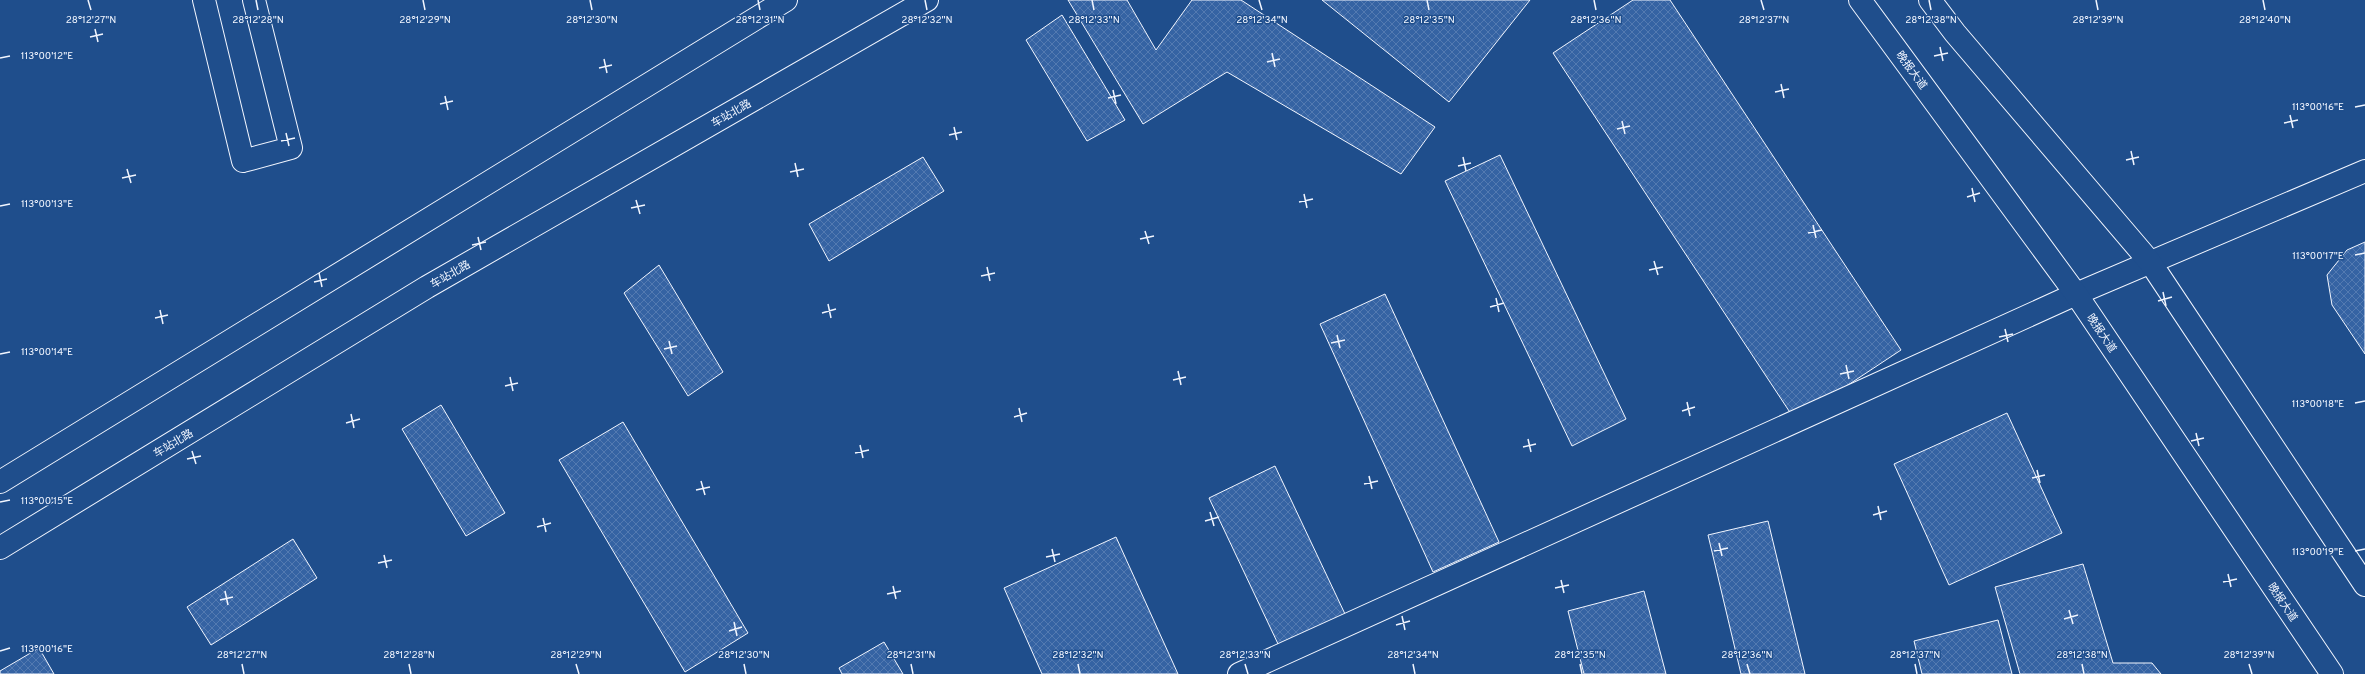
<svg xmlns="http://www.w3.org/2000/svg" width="2365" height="674" font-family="Overpass,'Noto Sans SC',sans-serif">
<defs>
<pattern id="building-cross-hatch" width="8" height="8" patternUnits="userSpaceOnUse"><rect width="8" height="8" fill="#3563a3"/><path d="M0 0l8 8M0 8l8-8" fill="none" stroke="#537ab1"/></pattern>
</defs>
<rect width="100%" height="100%" fill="#1f4e8c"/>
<g fill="url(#building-cross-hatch)" stroke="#f2f6ff">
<path d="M1068 0H1127L1156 50 1192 0H1241L1435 127 1401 174 1227 72 1143 124Z"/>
<path d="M1322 0H1530L1449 102Z"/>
<path d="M1633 0H1670L1901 350 1795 420 1553 53Z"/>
<path d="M1062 15 1125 120 1087 141 1026 40Z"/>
<path d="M1500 155 1626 419 1572 446 1445 181Z"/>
<path d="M923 157 944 191 829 261 809 224Z"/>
<path d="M2365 242V354L2332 305 2327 275 2347 250Z"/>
<path d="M659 265 723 372 688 396 624 293Z"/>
<path d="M1385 294 1499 542 1433 572 1320 324Z"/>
<path d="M441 405 505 513 466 536 402 429Z"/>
<path d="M2007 413 2062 533 1949 585 1894 464Z"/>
<path d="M623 422 748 633 685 672 559 460Z"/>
<path d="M1275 466 1345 614 1279 646 1209 498Z"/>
<path d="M1768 521 1805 674H1741L1708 535Z"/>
<path d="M1116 537 1178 674H1042L1004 588Z"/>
<path d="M293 539 317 578 211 645 187 607Z"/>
<path d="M2083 564 2113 663H2152L2161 674H2020L1995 587Z"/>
<path d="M1644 591 1666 674H1584L1568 611Z"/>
<path d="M1998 620 2012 674H1922L1914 641Z"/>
<path d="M884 642 903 674H842L839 668Z"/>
<path d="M39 648 54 674H0V671Z"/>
</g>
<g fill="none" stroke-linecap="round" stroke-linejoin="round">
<g stroke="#f2f6ff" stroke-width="24">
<g id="minor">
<path d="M204 0 243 161 291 148 254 0"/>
<path d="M1239 674 2076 294 2365 171"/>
</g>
</g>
<g stroke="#f2f6ff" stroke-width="24">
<g id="major">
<path d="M1860 0 2076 294 2332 674"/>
<path d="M1930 0 1955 33 2150 262 2365 585"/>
<path d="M0 482 786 0"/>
<path d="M0 548 427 287 927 0"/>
</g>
</g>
<use href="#minor" stroke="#1f4e8c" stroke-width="22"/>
<use href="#major" stroke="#1f4e8c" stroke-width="22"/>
</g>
<path fill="none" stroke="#f2f6ff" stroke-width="1.5" d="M88 0 91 10M256 0 258 10M423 0 425 10M590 0 592 10M758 0 760 10M925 0 927 10M1092 0 1094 10M1259 0 1262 10M1427 0 1429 10M1594 0 1596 10M1761 0 1764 10M1929 0 1931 10M2096 0 2098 10M2263 0 2265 10M95 29 98 42M90 37 103 34M1940 47 1943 61M1272 53 1275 67M1934 56 1948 53M0 58 10 56M604 59 607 73M1267 62 1280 59M599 68 612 65M1781 84 1784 98M1113 90 1116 104M1775 92 1789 89M445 96 448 110M1108 98 1121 95M440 104 453 101M2355 107 2365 105M2290 115 2293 128M1622 121 1625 134M2284 123 2298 120M954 127 957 140M1617 129 1630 126M286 133 289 146M949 135 962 132M281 141 295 138M2131 151 2134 165M1463 157 1466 171M2126 160 2139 157M795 163 798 177M1458 166 1471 163M127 169 131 183M790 172 804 169M122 178 136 175M1972 188 1975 202M1304 194 1307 208M1967 197 1980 193M636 200 640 214M1299 202 1313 199M0 206 10 204M631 208 645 205M1813 225 1816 238M1145 231 1149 244M1808 233 1822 230M478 237 481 250M1140 239 1154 236M472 245 486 242M2355 255 2365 253M1654 261 1658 275M987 267 990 281M1649 270 1663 267M319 273 322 287M981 276 995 273M314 282 327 279M2163 292 2166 306M1496 298 1499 312M2158 301 2172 297M828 304 831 318M1490 307 1504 303M160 310 163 324M822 313 836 309M155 318 168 315M2005 329 2008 342M1337 335 1340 348M1999 337 2013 334M669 341 672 354M1331 343 1345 340M664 349 677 346M0 354 10 352M1846 365 1849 379M1178 371 1181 385M1840 374 1854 371M510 377 513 391M1173 380 1186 377M505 386 518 383M1687 402 1690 416M2355 403 2365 401M1019 408 1022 422M1682 411 1695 407M351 414 354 428M1014 417 1027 413M346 423 360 419M2196 433 2199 446M1528 439 1531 452M2191 441 2204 438M860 445 863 458M1523 447 1536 444M192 451 196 464M855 453 869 450M187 459 201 456M2037 470 2040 483M1369 476 1372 489M2032 478 2045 475M701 481 705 495M1364 484 1378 481M696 490 710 487M0 502 10 500M1878 506 1881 520M1210 512 1214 526M1873 515 1887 511M543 518 546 532M1205 521 1219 517M537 527 551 523M1719 543 1722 556M1052 549 1055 562M1714 551 1728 548M2355 551 2365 549M384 555 387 568M1046 557 1060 554M378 563 392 560M2228 574 2231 587M1561 580 1564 593M2223 582 2237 579M893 586 896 599M1555 588 1569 585M225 591 228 605M887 594 901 591M220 600 233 597M2069 610 2073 624M1402 616 1405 630M2064 619 2078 615M734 622 737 636M1396 625 1410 621M729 631 742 627M0 651 10 648M242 664 244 674M409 664 411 674M576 664 579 674M744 664 746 674M911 664 913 674M1078 664 1080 674M1245 664 1248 674M1413 664 1415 674M1580 664 1582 674M1747 664 1750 674M1915 664 1917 674M2082 664 2084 674M2249 664 2252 674"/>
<g text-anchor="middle" stroke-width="3" stroke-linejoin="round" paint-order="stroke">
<g font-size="11" fill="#f2f6ff" stroke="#1f4e8c">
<text transform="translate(1912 70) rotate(54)" y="4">晚报大道</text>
<text transform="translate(731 113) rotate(-30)" y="4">车站北路</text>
<text transform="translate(450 274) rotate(-30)" y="4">车站北路</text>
<text transform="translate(2102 333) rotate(56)" y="4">晚报大道</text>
<text transform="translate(173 443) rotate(-31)" y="4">车站北路</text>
<text transform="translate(2283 602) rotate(56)" y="4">晚报大道</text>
</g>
</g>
<g font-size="10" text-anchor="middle" fill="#f2f6ff" stroke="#1f4e8c" stroke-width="3" stroke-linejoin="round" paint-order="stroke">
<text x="91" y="23">28°12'27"N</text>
<text x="258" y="23">28°12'28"N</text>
<text x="425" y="23">28°12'29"N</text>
<text x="592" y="23">28°12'30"N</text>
<text x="760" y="23">28°12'31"N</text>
<text x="927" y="23">28°12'32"N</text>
<text x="1094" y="23">28°12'33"N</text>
<text x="1262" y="23">28°12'34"N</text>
<text x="1429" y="23">28°12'35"N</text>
<text x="1596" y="23">28°12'36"N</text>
<text x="1764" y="23">28°12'37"N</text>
<text x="1931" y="23">28°12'38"N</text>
<text x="2098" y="23">28°12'39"N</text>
<text x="2265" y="23">28°12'40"N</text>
<text x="47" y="59">113°00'12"E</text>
<text x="2318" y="110">113°00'16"E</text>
<text x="47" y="207">113°00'13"E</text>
<text x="2318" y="259">113°00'17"E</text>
<text x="47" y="355">113°00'14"E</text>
<text x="2318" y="407">113°00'18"E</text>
<text x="47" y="504">113°00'15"E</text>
<text x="2318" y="555">113°00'19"E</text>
<text x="47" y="652">113°00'16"E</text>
<text x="242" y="658">28°12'27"N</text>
<text x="409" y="658">28°12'28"N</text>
<text x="576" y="658">28°12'29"N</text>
<text x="744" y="658">28°12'30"N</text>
<text x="911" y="658">28°12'31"N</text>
<text x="1078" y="658">28°12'32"N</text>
<text x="1245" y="658">28°12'33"N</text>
<text x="1413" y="658">28°12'34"N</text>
<text x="1580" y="658">28°12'35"N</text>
<text x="1747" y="658">28°12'36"N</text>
<text x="1915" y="658">28°12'37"N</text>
<text x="2082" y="658">28°12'38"N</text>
<text x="2249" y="658">28°12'39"N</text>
</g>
</svg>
